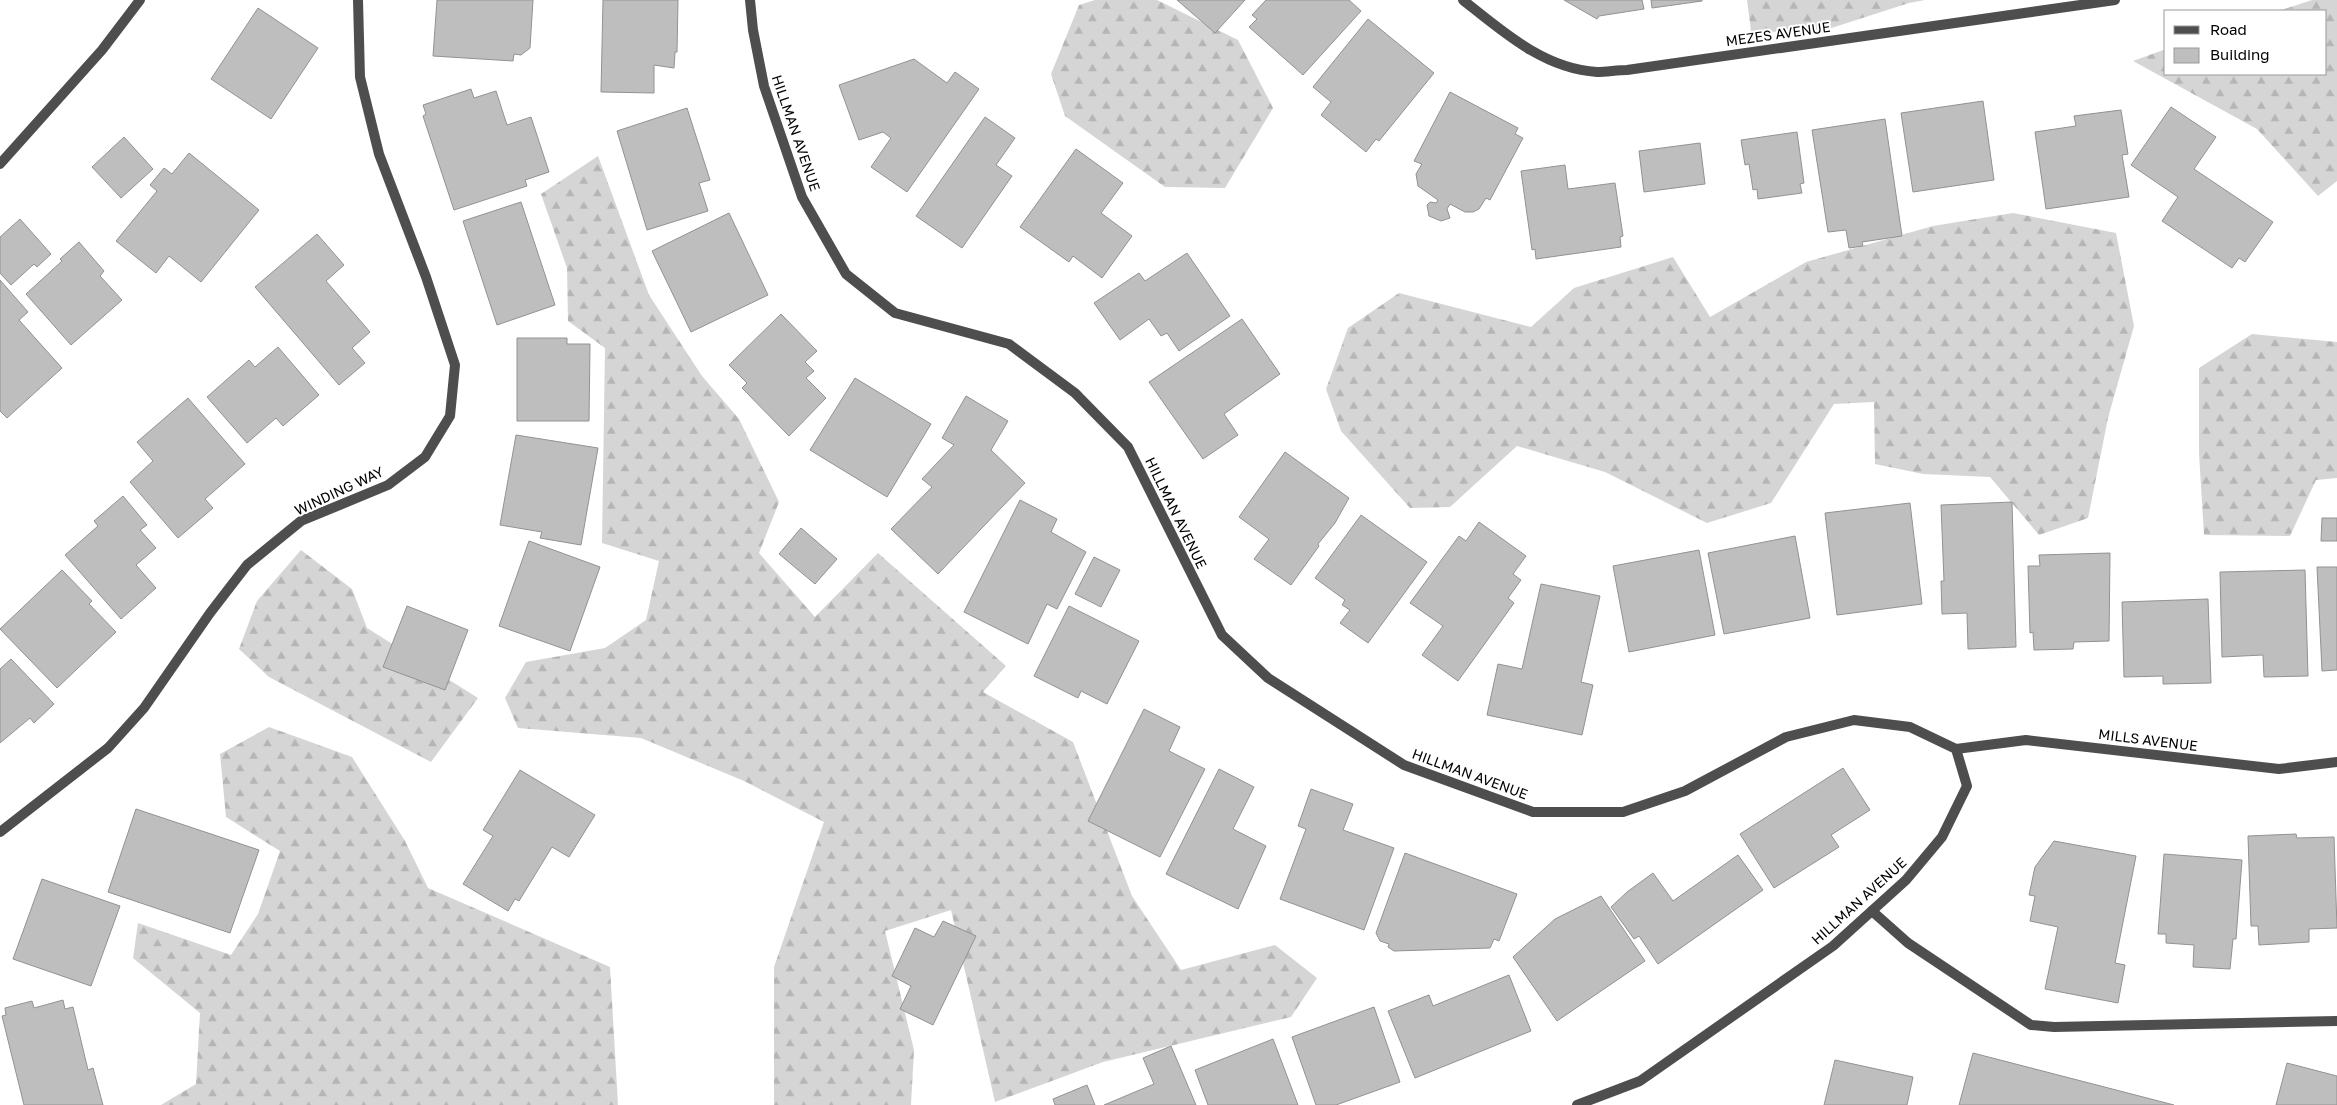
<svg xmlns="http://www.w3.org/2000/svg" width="2337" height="1105" font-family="'Golos Text',sans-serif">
<defs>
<pattern id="forest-firs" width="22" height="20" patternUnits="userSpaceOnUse" patternTransform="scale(1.25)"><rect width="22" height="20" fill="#d5d5d5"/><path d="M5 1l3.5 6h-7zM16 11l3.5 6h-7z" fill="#b5b5b5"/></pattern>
</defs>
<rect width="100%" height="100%" fill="#fff"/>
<g fill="url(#forest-firs)">
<path d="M1095 0H1157L1238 40 1273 108 1225 188 1165 187 1065 116 1051 74 1079 5Z"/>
<path d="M1747 0H1925L1909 3 1816 33 1751 31Z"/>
<path d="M2312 0H2337V181L2318 196 2257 129 2133 61 2166 49V74H2326V11H2278Z"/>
<path d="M598 156 649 295 702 376 739 419 779 502 759 553 815 617 878 553 1006 666 983 692 1073 742 1132 896 1181 970 1275 945 1317 978 1291 1017 1103 1062 995 1102 951 910 885 931 914 1050 911 1105H774V967L824 822 744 781 641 738 518 728 505 698 526 662 605 648 646 620 659 561 602 543 605 348 568 321 567 268 541 194Z"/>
<path d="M2013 213 2116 233 2134 326 2108 418 2088 518 2039 535 1990 477 1923 474 1875 464 1874 402 1834 404 1771 503 1707 523 1605 472 1517 446 1450 507 1410 508 1341 431 1326 389 1348 328 1399 293 1531 327 1574 288 1673 257 1710 317 1806 262 1933 226Z"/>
<path d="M2252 334 2337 342V478L2316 480 2290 536 2204 535 2199 453V368Z"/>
<path d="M301 550 352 589 367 628 478 698 431 762 269 677 239 649 257 601Z"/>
<path d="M269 727 352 757 405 841 428 888 610 967 618 1105H161L196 1084 200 1013 133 958 138 923 231 955 258 914 280 851 226 817 220 754Z"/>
</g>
<g fill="#bebebe" stroke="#929292">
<path d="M437 0H533L530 48 521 55 514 54 513 61 433 56Z"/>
<path d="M603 0H678L677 52H675L674 68 654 65V93L601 92Z"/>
<path d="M1177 0H1245L1215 33Z"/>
<path d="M1266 0H1349L1361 11 1303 75 1249 27 1257 19 1252 15Z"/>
<path d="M1564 0H1642L1644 9 1599 16 1597 19Z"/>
<path d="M1651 0H1702V1L1652 8Z"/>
<path d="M258 8 318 48 271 119 211 79Z"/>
<path d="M1368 19 1434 73 1379 141 1376 139 1366 152 1321 115 1331 102 1313 87Z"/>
<path d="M914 59 947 83 955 72 979 89 907 192 871 167 891 138 883 132 859 140 839 85Z"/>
<path d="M471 89 474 98 496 91 507 125 531 117 549 172 525 180 527 186 454 210 423 116 426 114 423 105Z"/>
<path d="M1450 92 1518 128 1515 134 1523 138 1490 200 1486 198 1479 209 1473 212H1465L1450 204 1447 209 1450 218 1441 221 1429 216 1427 205 1430 202 1436 203 1438 200 1418 186 1416 174 1422 164 1414 161Z"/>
<path d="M1983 101 1994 180 1913 192 1901 113Z"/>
<path d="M2171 107 2216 137 2194 169 2273 222 2245 262 2239 258 2232 268 2162 221 2178 197 2131 165Z"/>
<path d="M687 108 710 180 699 183 708 211 647 230 617 131Z"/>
<path d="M2121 110 2128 154 2122 155 2129 197 2046 209 2035 132 2076 126 2074 116Z"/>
<path d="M985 117 1015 138 996 165 1012 176 962 248 916 216Z"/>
<path d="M1885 119 1902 236 1862 242 1863 246 1849 248 1846 230 1828 232 1812 130Z"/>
<path d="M1797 132 1804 183 1800 184 1802 193 1758 199 1757 189 1753 190 1749 164 1745 165 1741 140Z"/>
<path d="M124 137 153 169 121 198 92 167Z"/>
<path d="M1700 143 1705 184 1644 192 1639 151Z"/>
<path d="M1076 149 1123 183 1101 213 1132 236 1102 278 1073 256 1069 262 1020 227Z"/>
<path d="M189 153 259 210 201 282 169 256 156 273 116 241 157 191 150 185 164 168 172 174Z"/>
<path d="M1565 165 1568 189 1615 183 1623 236 1620 237 1621 247 1536 259 1535 249 1532 250 1521 171Z"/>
<path d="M521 202 555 305 497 325 463 221Z"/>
<path d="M729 213 768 295 691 332 652 251Z"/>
<path d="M20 219 51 254 37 267 34 264 11 285 0 273V237Z"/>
<path d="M317 234 344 265 326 281 370 332 352 348 365 363 339 385 255 287Z"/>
<path d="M79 242 104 271 100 276 122 300 71 345 26 294 62 261 60 259Z"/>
<path d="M1187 253 1230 316 1179 351 1167 333 1161 336 1149 319 1120 340 1094 303 1139 273 1145 281Z"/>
<path d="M0 280 28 312 19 320 62 368 7 418 0 411Z"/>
<path d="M781 314 817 351 805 362 814 371 806 378 826 398 789 436 742 388 747 383 729 365Z"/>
<path d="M1242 319 1280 374 1224 414 1238 435 1203 459 1149 382Z"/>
<path d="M517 338H567V344H590L589 421H517Z"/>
<path d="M278 347 319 395 283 426 276 418 247 443 207 397 249 360 255 367Z"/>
<path d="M855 378 931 424 887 497 810 450Z"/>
<path d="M966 396 1008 421 991 450 1025 483 938 574 891 529 932 487 922 479 954 445 942 438Z"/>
<path d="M188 398 245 464 205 499 213 508 178 538 130 482 153 461 137 442Z"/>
<path d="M516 435 598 448 581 545 540 538 542 532 500 525Z"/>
<path d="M1285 452 1349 498 1335 523 1318 544 1319 546 1291 585 1254 559 1269 539 1239 517Z"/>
<path d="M123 496 147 525 140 530 156 548 136 565 156 588 121 619 65 555 98 526 94 521Z"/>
<path d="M1020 500 1057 519 1051 532 1086 552 1057 609 1047 604 1028 644 964 612Z"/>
<path d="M2012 502 2016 647 1968 649 1967 613 1942 614 1941 581H1944L1941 505Z"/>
<path d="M1910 503 1922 604 1837 615 1825 513Z"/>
<path d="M1361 515 1427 562 1368 643 1340 623 1350 610 1342 605 1345 600 1315 578Z"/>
<path d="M2322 518H2337V541H2321Z"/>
<path d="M1479 522 1526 556 1513 574 1521 580 1508 598 1514 603 1458 681 1422 655 1443 626 1410 603 1459 536 1466 541Z"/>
<path d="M801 528 837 559 815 584 779 554Z"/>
<path d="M1795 536 1810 618 1724 634 1708 553Z"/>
<path d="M529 541 600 567 570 651 499 626Z"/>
<path d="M1699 550 1715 635 1629 652 1613 566Z"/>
<path d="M2110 553 2109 641 2074 642 2073 649 2034 650 2033 632 2030 633 2028 566H2040L2039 555Z"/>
<path d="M1094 557 1120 570 1101 607 1075 594Z"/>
<path d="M2317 567H2337V670L2322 671Z"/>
<path d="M62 570 92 601 89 604 116 632 57 688 0 629Z"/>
<path d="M2305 570 2308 676 2264 677 2263 655 2222 657 2220 572Z"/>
<path d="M1541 584 1600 596 1581 682 1593 685 1582 735 1487 715 1498 664 1522 669Z"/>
<path d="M2208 599 2211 683 2163 684V676L2124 677 2122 602Z"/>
<path d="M407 606 468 630 445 690 383 667Z"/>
<path d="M1069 606 1139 641 1107 704 1081 691 1078 698 1034 676Z"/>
<path d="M11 659 54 704 34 723 30 718 0 743V669Z"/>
<path d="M1144 709 1180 727 1169 751 1205 769 1160 857 1088 821Z"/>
<path d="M1843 768 1870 810 1831 835 1839 847 1774 888 1740 834Z"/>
<path d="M1219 769 1254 787 1233 829 1266 846 1238 909 1166 874Z"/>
<path d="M520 770 595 815 569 857 552 847 519 901 515 899 508 911 463 884 493 836 483 830Z"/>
<path d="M1311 789 1353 804 1343 830 1394 848 1364 930 1280 899 1306 829 1298 826Z"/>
<path d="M136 809 259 850 230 933 108 892Z"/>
<path d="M2296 834 2297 838 2334 837 2337 928 2309 929V942L2259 945 2258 926H2251L2248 836Z"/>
<path d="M2054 841 2136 856 2115 963 2125 965 2118 1003 2045 989 2058 927 2030 921 2035 896 2029 895 2035 867Z"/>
<path d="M1405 853 1517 894 1499 941 1494 939 1490 948 1394 951 1388 947 1389 944 1380 941 1376 933Z"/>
<path d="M2164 854 2242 860 2236 939H2233L2230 969 2193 967 2194 945 2166 943V934H2158Z"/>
<path d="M1738 855 1763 890 1658 964 1639 936 1634 939 1611 907 1627 892 1653 873 1673 901Z"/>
<path d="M42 879 120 906 91 986 13 959Z"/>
<path d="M1601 896 1645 961 1557 1021 1513 957 1555 919Z"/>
<path d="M943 921 976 936 933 1025 900 1009 911 986 892 976 915 928 934 937Z"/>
<path d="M1509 975 1531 1031 1415 1078 1388 1011 1429 995 1433 1006Z"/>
<path d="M63 1000 65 1009 73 1007 88 1070 93 1068 103 1105H24L2 1016 6 1015 5 1008 32 1001 34 1008Z"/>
<path d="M1374 1007 1400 1082 1336 1105H1316L1292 1037Z"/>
<path d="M1273 1039 1298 1105H1208L1195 1070Z"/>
<path d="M1171 1046 1196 1105H1104L1154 1084 1143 1058Z"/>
<path d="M1973 1053 2174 1105H1959Z"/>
<path d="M1835 1060 1913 1077 1907 1105H1824Z"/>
<path d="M2287 1063 2337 1076V1105H2276Z"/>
<path d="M1087 1085 1095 1105H1055L1053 1099Z"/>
</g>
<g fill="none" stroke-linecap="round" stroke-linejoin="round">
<path stroke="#4e4e4e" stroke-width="10" d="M1872 911 1908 943 2031 1025 2054 1027 2337 1021"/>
<g stroke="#4e4e4e" stroke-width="10">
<path d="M750 0 753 30 764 86 802 197 846 274 895 313 1009 344 1075 393 1128 447 1222 635 1268 678 1404 765 1533 812H1623L1685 791 1786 737 1854 720 1910 727 1956 749 1967 786 1942 837 1906 880 1833 946 1640 1081 1577 1105"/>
<path d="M1463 0C1502 31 1544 69 1597 72 1607 72 1617 70 1627 70L2115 0"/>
<path d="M0 164 102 50 140 0"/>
<path d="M1956 749 2026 740 2279 769 2337 762"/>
<path d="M0 832 108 748 144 708 210 613 247 565 301 521 388 485 425 457 450 416 455 365 426 277 379 154 360 77 358 0"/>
</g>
</g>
<g text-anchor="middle" stroke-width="4" stroke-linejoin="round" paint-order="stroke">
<g font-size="14" fill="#000" stroke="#fff">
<text transform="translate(1778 34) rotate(-8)" y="5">MEZES AVENUE</text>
<text transform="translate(796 133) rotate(71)" y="5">HILLMAN AVENUE</text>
<text transform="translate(339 491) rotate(-25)" y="5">WINDING WAY</text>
<text transform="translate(1176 513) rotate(64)" y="5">HILLMAN AVENUE</text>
<text transform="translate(2148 740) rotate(7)" y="5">MILLS AVENUE</text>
<text transform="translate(1470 774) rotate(20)" y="5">HILLMAN AVENUE</text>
<text transform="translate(1859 901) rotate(-42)" y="5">HILLMAN AVENUE</text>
</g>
</g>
<rect x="2164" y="10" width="162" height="65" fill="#ffffff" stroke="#999999"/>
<rect x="2174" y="26" width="25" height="8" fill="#4e4e4e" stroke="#999999"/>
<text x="2210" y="35" font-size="15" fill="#000000">Road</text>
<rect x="2174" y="48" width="25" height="15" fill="#bebebe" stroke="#999999"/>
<text x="2210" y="60" font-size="15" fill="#000000">Building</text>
</svg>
